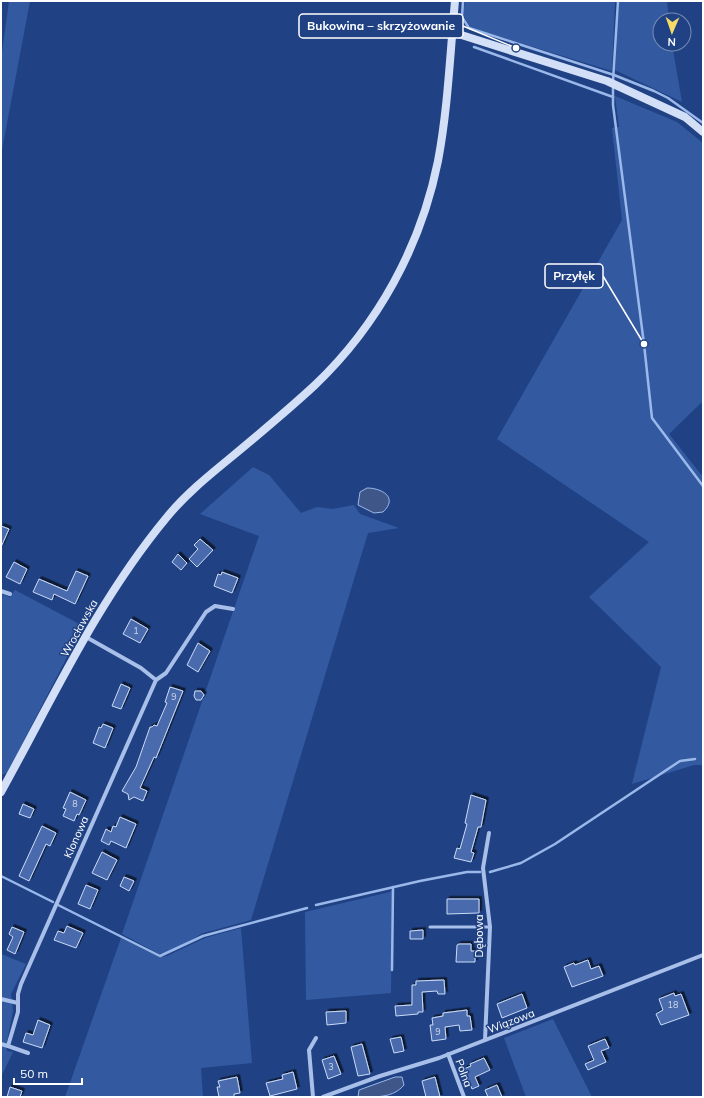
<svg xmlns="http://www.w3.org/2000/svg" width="704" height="1098" font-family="Mulish,sans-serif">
<defs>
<filter id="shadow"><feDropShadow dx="2.5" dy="-2.5" stdDeviation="0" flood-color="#0009"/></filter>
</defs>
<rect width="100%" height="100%" fill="#204284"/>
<g fill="#335aa1">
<path d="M9 1H30L1 155V60Z"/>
<path d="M465 1H615L612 71 471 28 463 15Z"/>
<path d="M619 1H667L669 20H660V44H672L682 102 615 70Z"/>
<path d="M615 96 677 122 703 143V401L669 434 703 477V765H694L632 784 661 667 589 597 649 542 497 439 622 220 612 128 619 127Z"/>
<path d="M253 467 269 475 301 513 317 507 333 509 354 505 360 514 399 528 368 533 251 920 203 933 177 948 167 953 159 954 122 934 259 536 200 514Z"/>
<path d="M15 590 83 626 7 773 1 775V594L10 597Z"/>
<path d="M392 890 391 993 306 1000 305 912 390 892Z"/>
<path d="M241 928 252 1063 201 1068 203 1097H65L121 938 160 957 167 956 205 938Z"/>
<path d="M1 954 26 964 11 994 13 1011 6 1046 7 1051 13 1052 1 1077Z"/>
<path d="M553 1019 592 1097H526L504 1038Z"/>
</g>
<g fill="#3e5788" stroke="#9bb8eb">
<path d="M367 488C381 488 399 497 383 512L374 513 358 505 360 492Z"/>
<path d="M395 1077H402L404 1085C393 1098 377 1097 358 1097L359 1090Z"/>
</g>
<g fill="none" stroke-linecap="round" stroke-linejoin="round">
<g stroke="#9bb8eb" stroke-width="2.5">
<path d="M463 1 462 17 469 28 614 75 654 91 668 98 703 123"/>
<path d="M474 47 613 97"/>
<path d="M613 81 618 1"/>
<path d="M613 86V105L644 344 652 418 703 486"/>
<path d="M490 872 521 863 555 844 680 761 695 759"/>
<path d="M1 876 53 902"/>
<path d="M58 905 160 956 203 936 307 908"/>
<path d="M316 905 420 881 467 872H480"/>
<path d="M392 970 393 887"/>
</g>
</g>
<g fill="#486bac" stroke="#cbdbf7" filter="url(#shadow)">
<path d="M1 526 9 529 1 547Z"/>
<path d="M200 539 213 550 197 567 189 559 198 549 194 545Z"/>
<path d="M178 554 187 563 181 570 172 562Z"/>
<path d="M14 562 27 569 20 584 6 577Z"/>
<path d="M76 571 88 576 75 604 54 594 52 600 33 592 39 579 67 591Z"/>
<path d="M222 572 238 578 232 593 214 586 218 574 221 575Z"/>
<path d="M131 619 148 629 140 643 123 634Z"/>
<path d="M198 643 210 651 198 672 187 665Z"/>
<path d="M121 684 130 688 121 709 112 706Z"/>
<path d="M170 687 183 691 156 758 154 757 140 788 147 791 143 801 134 797 129 800 128 794 122 791 136 767 150 727H152L154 725 157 726 167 703 165 702Z"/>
<path d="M195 691H201L204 695 201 700H196L194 696Z"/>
<path d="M103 724 113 728 105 748 93 743 99 727 101 728Z"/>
<path d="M70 792 86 800 79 815 77 814 74 821 63 816 66 809 63 808Z"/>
<path d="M471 795 486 800 481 827H478L471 852 474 853 471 862 454 858 457 848 460 849 467 824 465 823Z"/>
<path d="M23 804 34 809 30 818 19 814Z"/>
<path d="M120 817 136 824 126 848 111 841 109 845 101 841 106 829 111 832 113 826 116 827Z"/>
<path d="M42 826 56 833 50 846 46 844 29 881 19 876Z"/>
<path d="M102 852 117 860 107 880 92 873Z"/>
<path d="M124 877 134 881 129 891 120 886Z"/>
<path d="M86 885 98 890 90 909 78 904Z"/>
<path d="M447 899H479V913L447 914Z"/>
<path d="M67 926 83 933 76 948 54 940 58 931 64 933Z"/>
<path d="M12 927 24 932 15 954 7 950 13 937 9 934Z"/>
<path d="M423 930V939H410V931Z"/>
<path d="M459 944H471V951H475V962H456L457 945Z"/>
<path d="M588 960 591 969 599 966 603 976 572 987 564 967 574 963 575 965Z"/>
<path d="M444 980 445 994H438L437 991 422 992 423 1012H418V1014L396 1016 395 1006 412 1005V985H416V981Z"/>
<path d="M674 993 675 996 681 994 689 1015 661 1025 656 1014 663 1010 659 999Z"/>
<path d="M522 994 527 1008 502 1018 497 1004Z"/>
<path d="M467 1010V1016H470L472 1030 460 1031 459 1025 445 1027 446 1039 432 1041 430 1025H433L432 1018 443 1016V1013Z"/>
<path d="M346 1011V1023L327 1025 326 1012Z"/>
<path d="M38 1020 50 1025 42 1048 23 1042 26 1033 33 1035Z"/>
<path d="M401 1037 404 1051 394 1053 390 1039Z"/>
<path d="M605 1039 609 1048 601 1051 606 1062 588 1070 585 1064 594 1060 588 1046Z"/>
<path d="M362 1044 370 1074 358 1076 351 1047Z"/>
<path d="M334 1056 341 1074 328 1079 322 1060Z"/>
<path d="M484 1058 490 1070 475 1077 479 1086 472 1089 464 1069 471 1066 470 1064Z"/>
<path d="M293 1072 297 1089 270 1096 266 1083 283 1079 282 1075Z"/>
<path d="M237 1077 240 1093 234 1094V1097H219L217 1087H220L218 1081Z"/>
<path d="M435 1077 440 1097H426L422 1081Z"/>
<path d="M497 1085 502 1097H488L485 1090Z"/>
<path d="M10 1087 22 1091 20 1097H7Z"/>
</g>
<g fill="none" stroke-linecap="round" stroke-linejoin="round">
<path stroke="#a7bfe9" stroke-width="3" d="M430 927H490"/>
<g stroke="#a7bfe9" stroke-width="4">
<path d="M1 591 10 594"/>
<path d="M86 637 141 668 156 680"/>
<path d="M1 999 18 1003"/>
<path d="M485 1040 490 927 483 868 489 833"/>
<path d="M1 1044 8 1046"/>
<path d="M28 1053 8 1046 18 1012V994L21 984 156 680 166 673 206 612 215 606 233 609"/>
<path d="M448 1054 464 1097"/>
<path d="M313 1097 309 1050 316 1038"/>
<path d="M323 1097 380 1076 439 1058 703 955"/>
</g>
<g stroke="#d2dff7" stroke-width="8">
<path d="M452 32 607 81 685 117 703 132"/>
<path d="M1 792C53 698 98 600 167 517 185 495 207 477 229 459 258 435 287 411 315 385 378 325 421 246 438 161 448 108 450 54 455 1"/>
</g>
</g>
<g text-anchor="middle" stroke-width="3" stroke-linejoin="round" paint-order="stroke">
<g font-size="9" fill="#d1daea">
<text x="136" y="634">1</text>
<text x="174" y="700">9</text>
<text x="75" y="807">8</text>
<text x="673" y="1008">18</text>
<text x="438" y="1035">9</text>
<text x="331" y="1070">3</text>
</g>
<g font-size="11" fill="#fff" stroke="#204284">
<text transform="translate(79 628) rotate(-61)" y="4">Wrocławska</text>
<text transform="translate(76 837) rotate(-66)" y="4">Klonowa</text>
<text transform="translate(479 936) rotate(-90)" y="4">Dębowa</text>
<text transform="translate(511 1021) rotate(-21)" y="4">Wiązowa</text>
<text transform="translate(464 1073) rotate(70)" y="4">Polna</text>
</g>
</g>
<path fill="none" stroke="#fff" stroke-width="1.5" d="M516 48L463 26M644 344L603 276"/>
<g fill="#fff" stroke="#204284" stroke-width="1.5">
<circle cx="516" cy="48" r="4"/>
<circle cx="644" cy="344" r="4"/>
</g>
<g fill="#204284" stroke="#fff" stroke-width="1.5">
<rect x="299" y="14" width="164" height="24" rx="4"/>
<rect x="545" y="264" width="58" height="24" rx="4"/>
</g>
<g font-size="12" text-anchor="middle" font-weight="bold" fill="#fff">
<text x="381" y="30">Bukowina – skrzyżowanie</text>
<text x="574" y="280">Przyłęk</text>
</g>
<rect width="704" height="1098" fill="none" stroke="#ffffff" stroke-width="4"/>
<g transform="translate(672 32) rotate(182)"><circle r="19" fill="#204284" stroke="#798eb5"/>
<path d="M0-3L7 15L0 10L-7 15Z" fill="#f7db68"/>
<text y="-6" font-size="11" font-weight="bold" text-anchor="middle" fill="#ffffff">N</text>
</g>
<path d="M14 1078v6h68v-6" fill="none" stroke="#ffffff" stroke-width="2"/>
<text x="20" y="1078" font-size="12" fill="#ffffff" stroke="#204284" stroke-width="3" paint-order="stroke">50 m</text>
</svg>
